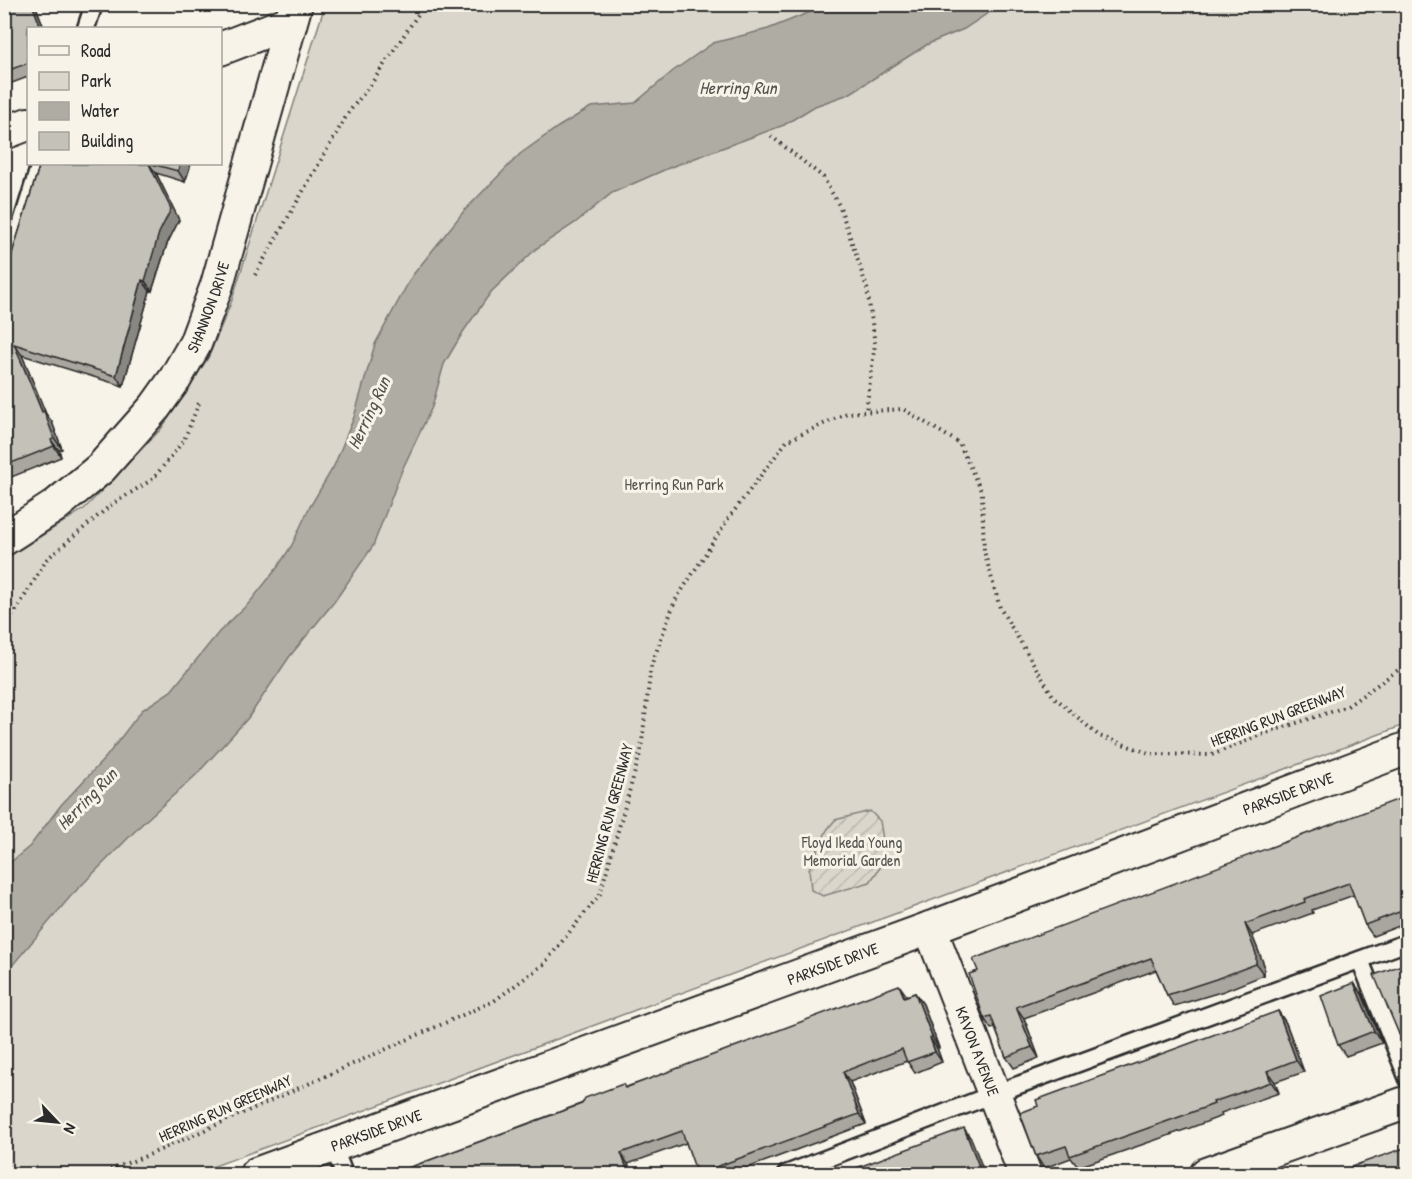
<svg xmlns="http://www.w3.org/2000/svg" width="1412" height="1179" font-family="'Patrick Hand',sans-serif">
<defs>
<pattern id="garden-furrows" width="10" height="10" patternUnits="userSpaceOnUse" patternTransform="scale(1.5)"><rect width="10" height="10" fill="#dad6cc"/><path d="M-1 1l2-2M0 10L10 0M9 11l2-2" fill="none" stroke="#bbb8af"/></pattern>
</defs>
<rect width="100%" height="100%" fill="#f7f3e8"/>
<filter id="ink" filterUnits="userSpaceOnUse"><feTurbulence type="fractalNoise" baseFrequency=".0167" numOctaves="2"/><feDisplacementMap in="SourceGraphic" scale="12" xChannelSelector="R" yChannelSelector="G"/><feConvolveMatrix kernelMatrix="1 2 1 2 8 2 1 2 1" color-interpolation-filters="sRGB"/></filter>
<g filter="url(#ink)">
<path fill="#dad6cc" stroke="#82807c" stroke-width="1.5" d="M325 5H1407V724L193 1174H5V559L84 509 161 429 208 358 231 303Z"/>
<path fill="url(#garden-furrows)" stroke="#82807c" stroke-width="1.5" d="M870 811 880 821 886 859 870 882 823 896 811 890 809 869 827 830 835 820Z"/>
<path fill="#afaca4" stroke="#7a7874" stroke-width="1.5" d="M822 5H1000L964 29 928 44 849 94 815 106 784 125 671 167 612 193 575 223 537 248 491 292 463 332 444 364 432 407 402 470 373 546 334 602 290 656 248 718 196 775 144 822 70 897 5 974V867L30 846 61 805 106 757 142 710 171 691 219 632 250 602 277 568 292 545 308 510 334 466 354 417 375 344 412 276 464 211 520 154 558 127 591 107 635 103 673 71 713 43 768 29 808 13Z"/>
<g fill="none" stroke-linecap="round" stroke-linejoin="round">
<g stroke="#2b2b2b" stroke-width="21">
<g id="lane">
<path d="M86 28 94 4"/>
<path d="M4 281 40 164"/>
<path d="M1360 960 1408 1079"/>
<path d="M333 1146 344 1174"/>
<path d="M786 1174 994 1094 1408 942"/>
</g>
</g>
<g stroke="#2b2b2b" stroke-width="36">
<g id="street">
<path d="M220 49 290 22"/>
<path d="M4 133 28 124"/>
<path id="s1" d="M4 539 55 506 101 468 155 407 175 379 195 344 217 285 296 4"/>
<path id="s2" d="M930 928 1025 1174"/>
<path id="s3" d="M256 1174 930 928 1408 748"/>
<path d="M1206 1174 1408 1102"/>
</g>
</g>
<g stroke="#2b2b2b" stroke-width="4" stroke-dasharray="1.5 4.5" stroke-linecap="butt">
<path d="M771 136 823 177 840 207 867 288 875 344 866 411"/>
<path d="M255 275 348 113 369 87 425 4"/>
<path d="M4 625 14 614 47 559 111 505 153 479 184 440 199 403"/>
<path d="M99 1174 151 1154 494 1001 544 964 600 894 641 750 651 666 675 601 728 519 787 441 847 413 903 409 959 443 982 493 984 551 1000 608 1053 696 1099 736 1152 754 1212 755 1266 733 1346 707 1408 663"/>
</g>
<use href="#lane" stroke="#f7f3e8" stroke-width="16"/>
<use href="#street" stroke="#f7f3e8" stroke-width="32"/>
</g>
<g fill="#a9a69f" stroke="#2b2b2b" stroke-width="1.5">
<path d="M4 4H35L44 28H28V77L4 86Z"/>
<path d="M40 164H191L185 182 156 173 179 220 167 244 152 291H150L123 386 22 355 46 414 52 422 62 449 59 450 61 457 4 480V275L6 273Z"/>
<path d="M1407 796V923L1373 936 1365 925 1354 895 1312 910 1313 913 1252 935 1264 965V975L1224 991 1174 1006 1167 995 1156 970 1024 1018 1039 1058 1014 1068 1006 1057 995 1028 991 1029 984 1018Z"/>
<path d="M1407 963V1045L1399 1034Z"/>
<path d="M1354 983 1362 994 1382 1043 1346 1056 1338 1045Z"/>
<path d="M915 993 923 1004 939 1048H937L942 1062 915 1073 907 1061 850 1082 866 1124 731 1174H698L686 1143 628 1164 632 1174H392L626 1087Z"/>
<path d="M1278 1011 1286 1023 1304 1072 1275 1082 1279 1093 1221 1113 1222 1116 1190 1128 1078 1167 1071 1158 1044 1168 1036 1156Z"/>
</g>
<g fill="#898782" stroke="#2b2b2b" stroke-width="1.5">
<path d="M32 4H35L44 28H41Z"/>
<path d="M149 164 156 173 179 220 167 244 152 291 145 281Z"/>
<path d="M180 164H191L185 182 178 171Z"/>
<path d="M142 280 150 291 123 386 116 376Z"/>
<path d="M14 344 22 355 46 414 52 422 62 449 54 438 42 412Z"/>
<path d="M51 440 59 450 61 457 54 446Z"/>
<path d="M1245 924 1252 935 1264 965V975L1256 964Z"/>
<path d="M1354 983 1362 994 1382 1043 1374 1031Z"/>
<path d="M899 985 907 996 904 997Z"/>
<path d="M915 993 923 1004 939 1048 932 1037Z"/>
<path d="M1016 1007 1024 1018 1039 1058 1032 1047Z"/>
<path d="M1278 1011 1286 1023 1304 1072 1296 1060Z"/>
<path d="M930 1038 937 1048 942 1062 935 1052Z"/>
<path d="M1267 1071 1275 1082 1279 1093 1271 1082Z"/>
<path d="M843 1072 850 1082 866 1124 859 1114Z"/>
<path d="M964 1128 972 1140 985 1174H982Z"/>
<path d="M621 1153 628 1164 632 1174H629Z"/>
</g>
<g fill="#c4c1b9" stroke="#2b2b2b" stroke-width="1.5">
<path d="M4 4H32L41 28H28V63L4 72Z"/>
<path d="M40 164H149L171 209 159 233 145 281 142 280 116 376 14 344 42 412 44 411 54 438 51 440 54 446 4 466V275L6 273Z"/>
<path d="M152 164H180L178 171Z"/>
<path d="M1407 796V909L1365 925 1349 883 1304 899 1305 902 1245 924 1256 954V964L1216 979 1167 995 1151 958 1016 1007 1032 1047 1006 1057 991 1016 984 1018 969 974 978 971 973 959Z"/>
<path d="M1407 963V1031L1399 1034 1374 975Z"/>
<path d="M1354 983 1374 1031 1338 1045 1321 996Z"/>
<path d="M899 985 904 997 915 993 932 1037 930 1038 935 1052 907 1062 902 1049 843 1072 859 1114 697 1174 682 1131 621 1153 629 1174H392L582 1104 585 1098 623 1084 625 1088Z"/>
<path d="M1278 1011 1296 1060 1267 1071 1271 1082 1213 1102 1214 1104 1182 1116 1070 1156 1066 1146 1036 1156 1020 1113 1038 1106 1036 1100Z"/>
<path d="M964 1128 982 1174H840Z"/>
<path d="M1407 1147V1174H1335L1359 1164Z"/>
</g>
</g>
<g text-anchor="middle" stroke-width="6" stroke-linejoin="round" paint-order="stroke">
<g font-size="16" fill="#2b2b2b" stroke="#f7f3e8">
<text dy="6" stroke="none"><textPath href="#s1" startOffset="316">SHANNON DRIVE</textPath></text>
<text transform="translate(1278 716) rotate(-21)" y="6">HERRING RUN GREENWAY</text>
<text dy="6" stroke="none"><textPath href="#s3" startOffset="1100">PARKSIDE DRIVE</textPath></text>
<text transform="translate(609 813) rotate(-75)" y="6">HERRING RUN GREENWAY</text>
<text dy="6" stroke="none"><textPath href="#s3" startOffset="614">PARKSIDE DRIVE</textPath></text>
<text dy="6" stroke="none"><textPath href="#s2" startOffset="132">KAVON AVENUE</textPath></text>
<text transform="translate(225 1108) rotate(-24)" y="6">HERRING RUN GREENWAY</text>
<text dy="6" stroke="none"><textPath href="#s3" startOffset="128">PARKSIDE DRIVE</textPath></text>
</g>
<g font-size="16" fill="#575653" stroke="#f7f3e8">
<text x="674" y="490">Herring Run Park</text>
<text x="852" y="848">Floyd Ikeda Young<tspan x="852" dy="18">Memorial Garden</tspan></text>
</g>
<g font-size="18" font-style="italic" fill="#53524f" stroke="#f7f3e8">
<text x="738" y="94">Herring Run</text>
<text transform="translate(369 413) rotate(-65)" y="6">Herring Run</text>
<text transform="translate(87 799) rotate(-46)" y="6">Herring Run</text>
</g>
</g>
<rect width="1412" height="1179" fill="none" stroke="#f7f3e8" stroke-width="24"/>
<rect x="12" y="12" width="1388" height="1155" fill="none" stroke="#2b2b2b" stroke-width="2" filter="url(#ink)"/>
<rect x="27" y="27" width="195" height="138" fill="#f7f3e8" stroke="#a5a39c" stroke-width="1.5"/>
<rect x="39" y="46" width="30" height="9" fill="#f7f3e8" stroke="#a5a39c" stroke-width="1.5"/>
<text x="81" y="57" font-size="18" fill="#2b2b2b">Road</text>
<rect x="39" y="72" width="30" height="18" fill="#dad6cc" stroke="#a5a39c" stroke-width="1.5"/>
<text x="81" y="87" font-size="18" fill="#2b2b2b">Park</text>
<rect x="39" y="102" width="30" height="18" fill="#afaca4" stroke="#a5a39c" stroke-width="1.5"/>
<text x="81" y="117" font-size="18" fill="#2b2b2b">Water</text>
<rect x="39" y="132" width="30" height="18" fill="#c4c1b9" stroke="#a5a39c" stroke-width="1.5"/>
<text x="81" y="147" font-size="18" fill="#2b2b2b">Building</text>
<g transform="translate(57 1122) rotate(116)" stroke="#f7f3e8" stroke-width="4.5" paint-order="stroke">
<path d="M0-4.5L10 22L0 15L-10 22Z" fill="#2b2b2b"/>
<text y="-9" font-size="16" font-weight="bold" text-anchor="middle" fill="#2b2b2b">N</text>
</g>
</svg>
